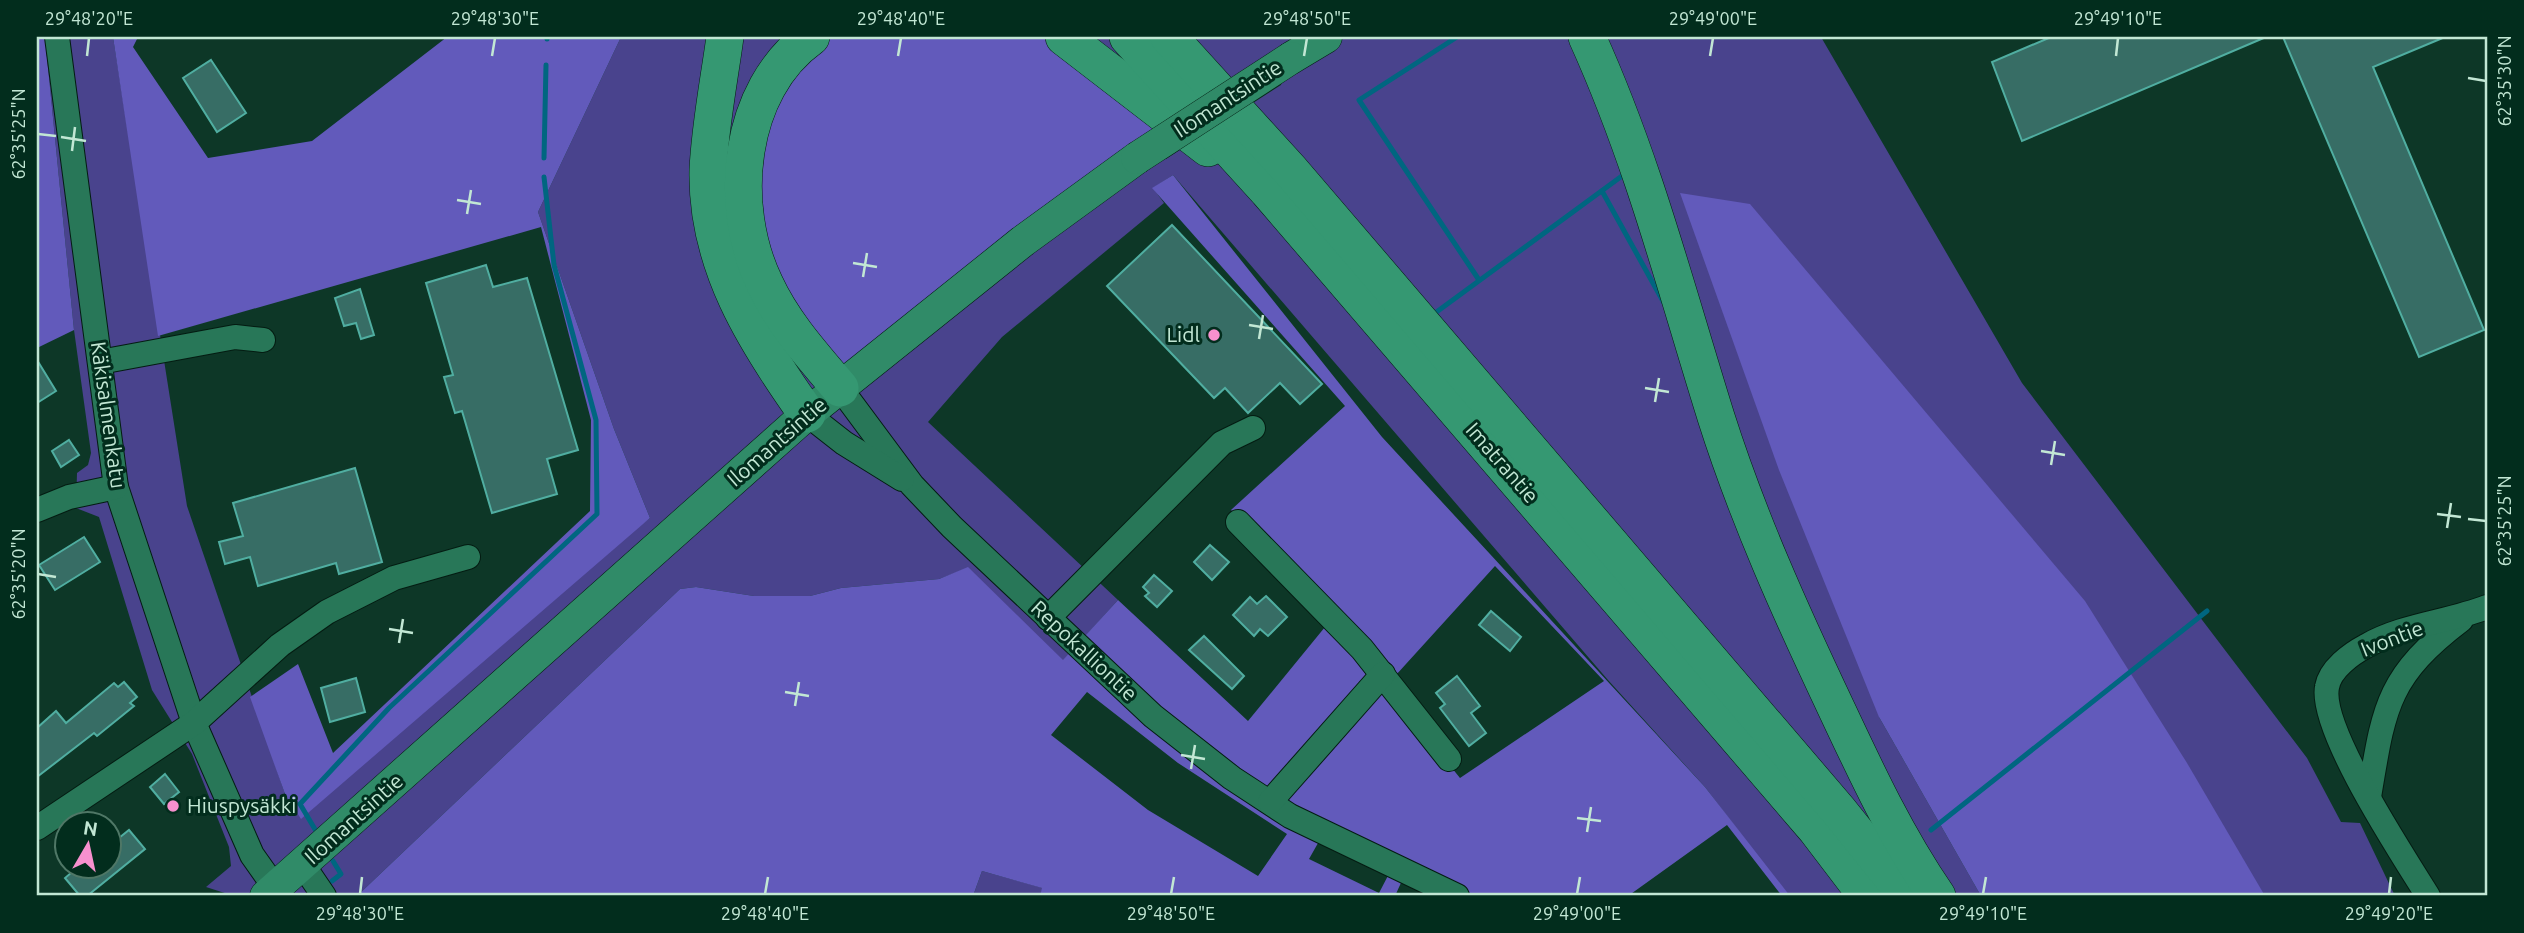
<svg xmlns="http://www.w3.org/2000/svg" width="2524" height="933" font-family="Ubuntu,sans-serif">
<rect width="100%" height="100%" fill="#0d3727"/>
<g fill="#49438d">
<path d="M45 37H113L187 506 285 794 650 518 614 429 538 212 621 37H804L831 385 262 896H234L206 887 231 866 229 847 192 754 152 690 99 517 76 508 77 473 88 465 91 453 74 330Z"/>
<path d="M1071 37H1305L1176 117Z"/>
<path d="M1337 37H1821L2022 383 2307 758 2341 822 2360 823 2395 896H2209L1879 717 1981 896H1788L1705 787 1608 680 1173 175 1153 188 1164 203 1002 337 928 422 1118 600 1063 661 968 568 939 579 841 588 810 596H754L696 587 680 589 357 896H270L900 345 1159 159H1166L1281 85 1286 67Z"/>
<path d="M982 871 1043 888 1040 896H973Z"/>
</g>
<g fill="#625abb" fill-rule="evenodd">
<path d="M37 37H45L74 330 37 348Z"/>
<path d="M113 37H138L133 47 208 158 312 141 447 37H621L538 212 614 429 650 518 301 819 285 794 250 697 298 664 333 753 590 511 591 420 541 227 158 336Z"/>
<path d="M821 37H1055L1168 125 839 378 760 250 757 132Z"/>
<path d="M1173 175 1382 437 1705 787 1790 896H1782L1727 825 1628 896H1449L1405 874 1395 896H1040L1042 888 982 871 973 896H357L680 589 696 587 754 596H810L841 588 939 579 968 567 1063 660 1118 600 1248 721 1334 616 1231 510 1345 406 1152 188ZM1495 566 1604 681 1460 778 1386 686ZM1087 692 1178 763 1287 834 1258 876 1148 810 1051 735ZM1322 836 1392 868 1379 893 1309 859Z"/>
<path d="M1680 193 1750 204 2085 601 2187 763 2265 896H1981L1879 717 1779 470Z"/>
</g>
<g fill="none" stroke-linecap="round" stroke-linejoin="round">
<g stroke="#006680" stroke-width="5">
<path d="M1457 37 1359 100 1479 280"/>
<path d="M547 39V37"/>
<path d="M544 158 546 65"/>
<path d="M1602 191 1664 303"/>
<path d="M1431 316 1626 173"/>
<path d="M1931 830 2207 611"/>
<path d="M316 831 300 804 389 708 597 514 596 420 554 265 544 177"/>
<path d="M332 881 341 874 333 861"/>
</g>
</g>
<g fill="#376d65" stroke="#50aea1" stroke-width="2">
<path d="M2051 37H2266L2022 141 1992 62Z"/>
<path d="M2283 37H2445L2373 67 2484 330 2419 357Z"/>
<path d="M211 60 246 113 217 132 183 78Z"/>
<path d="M1172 225 1322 384 1300 404 1280 383 1248 413 1225 388 1214 398 1107 286Z"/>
<path d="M486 265 493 287 527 278 578 450 547 459 557 494 492 513 462 411 455 413 444 377 453 375 426 283Z"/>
<path d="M360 289 374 335 361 339 356 323 344 326 335 298Z"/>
<path d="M37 360 56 391 37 403Z"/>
<path d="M69 440 79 455 61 467 52 451Z"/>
<path d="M355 468 382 562 339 574 336 563 258 586 250 557 225 564 219 542 243 536 233 503Z"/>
<path d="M84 537 100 562 55 590 39 565Z"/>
<path d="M1210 545 1229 562 1212 580 1194 562Z"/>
<path d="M1154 575 1172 591 1157 607 1145 596 1149 593 1143 587Z"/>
<path d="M1266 596 1287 617 1268 636 1260 629 1254 636 1233 615 1250 597 1257 604Z"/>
<path d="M1491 611 1521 637 1510 651 1479 625Z"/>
<path d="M1204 636 1244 676 1232 689 1189 650Z"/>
<path d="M1457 676 1480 706 1471 713 1486 733 1469 746 1440 708 1445 704 1436 693Z"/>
<path d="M356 678 365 712 330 722 321 688Z"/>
<path d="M124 682 137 697 130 703 134 706 97 736 94 733 37 777V728L56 711 66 723 114 683 118 687Z"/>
<path d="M165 774 179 792 164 804 150 787Z"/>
<path d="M108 826 119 838 129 830 145 849 87 896H80L65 878 79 866H108Z"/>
</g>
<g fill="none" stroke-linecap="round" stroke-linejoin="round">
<g stroke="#041c12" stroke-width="26">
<g id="minor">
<path d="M57 37 116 487 194 723 252 855 276 889"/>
<path d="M100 362 235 337 263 340"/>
<path d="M840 388 912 485 952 527 1153 716 1232 778 1290 816 1457 896"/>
<path d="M807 414 844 443 902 479"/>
<path d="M37 510 69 497 116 487"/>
<path d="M1238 522 1362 649 1449 759"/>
<path d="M1048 618 1222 443 1253 428"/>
<path d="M2369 797C2384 708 2386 677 2461 620"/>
<path d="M1270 802 1383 674"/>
<path d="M37 828 194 723 280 645 327 612 394 578 468 557"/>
<path d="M303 865 324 896"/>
<path d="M2428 896C2404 857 2319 729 2327 687 2330 669 2351 654 2366 646 2402 625 2449 622 2487 607"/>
</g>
</g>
<g stroke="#041c12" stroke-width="33">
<g id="major">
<path d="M1291 58 1326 37"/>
<path d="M266 896 807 414 1023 241 1137 158"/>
</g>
</g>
<g stroke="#041c12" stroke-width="38">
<g id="highway">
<path d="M725 37C719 81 710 126 708 170 706 264 755 341 807 414"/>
<path d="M811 37C737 90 727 206 765 284 783 323 812 355 840 388"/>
<path d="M1064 37 1208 148"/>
<path d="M1128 37 1268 191 1816 829 1867 896"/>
<path d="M1169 37 1291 171 1839 811 1907 896"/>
<path d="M1587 37C1644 163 1675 286 1716 417 1748 518 1792 615 1837 710 1867 774 1897 838 1937 896"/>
</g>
</g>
<use href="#minor" stroke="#287758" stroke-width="24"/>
<use href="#major" stroke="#308b68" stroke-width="32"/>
<use href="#highway" stroke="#359872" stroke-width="37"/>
<g stroke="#041c12" stroke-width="33" stroke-linecap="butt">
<path id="major-bridge" d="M1137 158 1291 58"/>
</g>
<use href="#major-bridge" stroke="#308b68" stroke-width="32"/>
</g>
<path fill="none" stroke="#c2e7d4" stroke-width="2.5" d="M87 56 89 38M492 56 495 38M898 56 901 38M1304 56 1307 38M1710 56 1713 38M2116 56 2118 38M2468 78 2486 81M38 134 56 136M61 137 86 141M72 151 75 127M457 200 481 204M467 214 471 190M853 263 877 267M863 277 867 253M1249 325 1273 329M1259 339 1263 315M1645 388 1669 392M1655 402 1659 378M2041 451 2065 455M2051 465 2055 441M2437 514 2461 517M2468 519 2486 521M2447 528 2451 503M38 574 56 577M389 629 413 633M399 643 403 619M785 692 809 696M795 706 799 682M1181 755 1205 759M1191 769 1195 745M1577 818 1601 821M1587 832 1591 807M360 894 362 877M765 894 768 877M1171 894 1174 877M1577 894 1580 877M1983 894 1986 877M2389 894 2391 877"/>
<g fill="#f790ce" stroke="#022d1d" stroke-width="2.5">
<circle cx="1214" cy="335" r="7"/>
<circle cx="173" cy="806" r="7"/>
</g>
<g text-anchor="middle" stroke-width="6" stroke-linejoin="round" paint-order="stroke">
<g font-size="21" fill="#c2e7d4" stroke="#022d1d">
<text transform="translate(1228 99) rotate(-33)" y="7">Ilomantsintie</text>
<text transform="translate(108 415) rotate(82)" y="7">Käkisalmenkatu</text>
<text transform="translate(777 442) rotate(-41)" y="7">Ilomantsintie</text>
<text transform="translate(1502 463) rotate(49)" y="7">Imatrantie</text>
<text transform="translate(2392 639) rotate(-21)" y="7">Ivontie</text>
<text transform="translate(1084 651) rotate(43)" y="7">Repokalliontie</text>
<text transform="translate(354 819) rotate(-42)" y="7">Ilomantsintie</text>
</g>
<g font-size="21" fill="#c2e7d4" stroke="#022d1d" text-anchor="end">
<text x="1200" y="342">Lidl</text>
<text x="187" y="813" text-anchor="start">Hiuspysäkki</text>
</g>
</g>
<rect width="2524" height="933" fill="none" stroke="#022d1d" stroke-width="77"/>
<g transform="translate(88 845) rotate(9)"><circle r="33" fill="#022d1d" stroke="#4f7766" stroke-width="2"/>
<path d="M0-5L12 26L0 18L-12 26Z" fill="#f790ce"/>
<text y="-10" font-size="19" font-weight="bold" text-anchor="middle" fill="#c2e7d4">N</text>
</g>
<rect x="38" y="38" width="2448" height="856" fill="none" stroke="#c2e7d4" stroke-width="2.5"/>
<g font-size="18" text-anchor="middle" fill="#c2e7d4">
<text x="89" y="25">29°48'20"E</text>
<text x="495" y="25">29°48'30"E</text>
<text x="901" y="25">29°48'40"E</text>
<text x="1307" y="25">29°48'50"E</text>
<text x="1713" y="25">29°49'00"E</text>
<text x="2118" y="25">29°49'10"E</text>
<text transform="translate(2505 81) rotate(-90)" y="6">62°35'30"N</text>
<text transform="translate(19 134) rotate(-90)" y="6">62°35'25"N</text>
<text transform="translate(2505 521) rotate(-90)" y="6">62°35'25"N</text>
<text transform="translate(19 574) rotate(-90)" y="6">62°35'20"N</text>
<text x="360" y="920">29°48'30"E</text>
<text x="765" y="920">29°48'40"E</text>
<text x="1171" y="920">29°48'50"E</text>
<text x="1577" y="920">29°49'00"E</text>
<text x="1983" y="920">29°49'10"E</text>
<text x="2389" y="920">29°49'20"E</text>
</g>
</svg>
